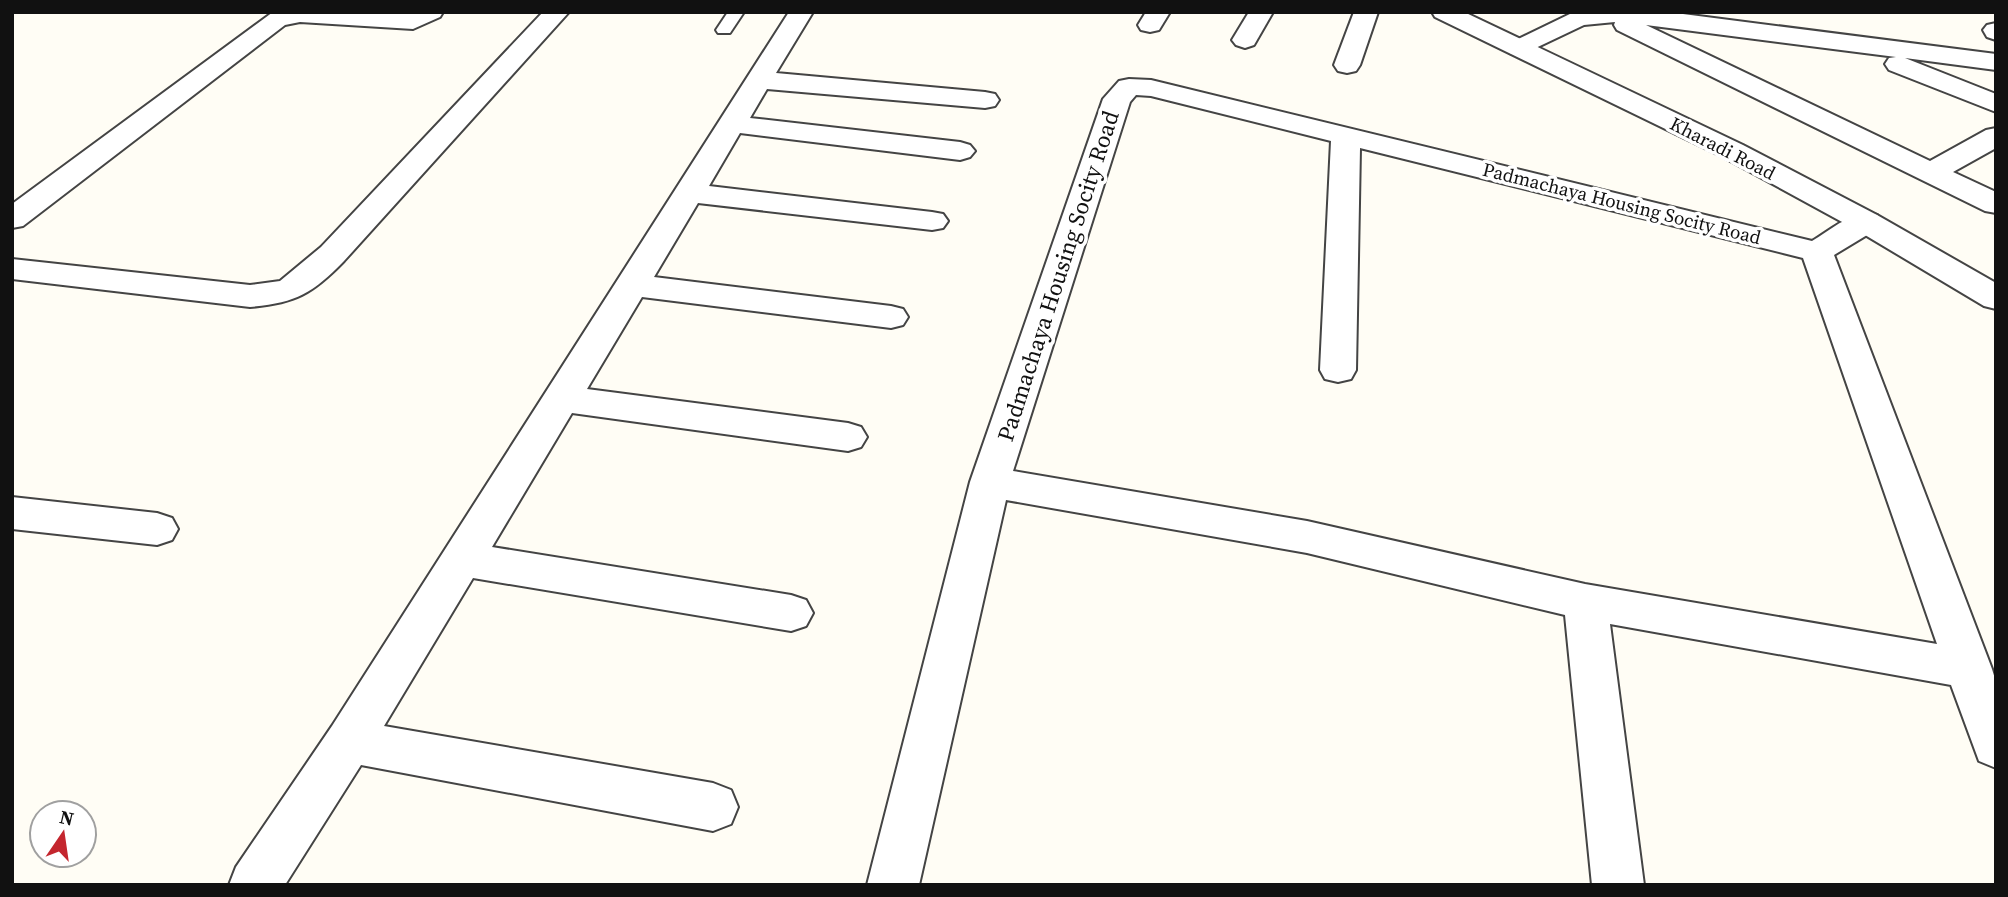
<svg xmlns="http://www.w3.org/2000/svg" width="2008" height="897" font-family="'Source Serif 4',serif">
<rect width="100%" height="100%" fill="#fffdf5"/>
<g fill="none" stroke-linecap="round" stroke-linejoin="round">
<g stroke="#444" stroke-width="4">
<path id="service" d="M728 12H744L730 33H718L716 30Z"/>
</g>
<g stroke="#444" stroke-width="4">
<g id="minor">
<path d="M273 12H443L440 17 413 29 300 22 285 25 23 226 12 228V204Z"/>
<path d="M543 12H569L344 261C312 294 295 303 250 307L12 279V259L250 285 280 281 321 247Z"/>
<path d="M789 12H813L776 73 985 92 995 94 999 100 995 106 985 108 767 89 750 118 960 142 970 145 975 151 970 157 960 160 740 133 709 186 932 212 943 214 948 221 943 228 932 230 698 203 654 277 891 306 903 309 908 317 903 325 891 328 642 297 587 389 848 423 861 427 867 437 861 447 848 451 572 413 492 547 791 595 806 600 813 613 806 626 791 631 473 578 384 726 713 783 731 790 738 807 731 824 713 831 361 765 285 885H229L236 867 332 726Z"/>
<path d="M1146 12H1170L1159 30 1150 32 1141 30 1138 25Z"/>
<path d="M1249 12H1273L1254 45 1245 48 1236 45 1232 40Z"/>
<path d="M1354 12H1378L1360 65 1356 71 1347 73 1338 71 1334 65Z"/>
<path d="M1574 12 1683 14 1996 54V70L1905 58 1996 94V112L1889 70 1885 64 1889 58 1896 57 1646 25 1930 161 1986 130 1996 128V148L1953 172 1996 192V213L1985 211 1617 30 1614 25 1615 22 1584 25 1519 56 1510 53 1506 48 1510 43Z"/>
<path d="M1996 23V40L1987 37 1983 30 1987 25Z"/>
<path d="M1129 79 1151 80 1812 241C1832 229 1853 209 1877 215L1882 222 1877 229 1834 255 1992 669 1996 682V768L1979 761 1951 685 1610 624 1644 885H1592L1565 615 1307 553 1006 500 919 885H867L970 482 1103 99 1119 81ZM1136 95 1151 96 1331 141 1320 370 1325 379 1338 382 1351 379 1356 370 1360 148 1803 258 1937 644 1585 584 1307 521 1013 471 1130 102Z"/>
<path d="M12 497 157 513 172 518 178 529 172 540 157 545 12 529Z"/>
</g>
</g>
<g stroke="#444" stroke-width="4">
<path id="tertiary" d="M1432 12H1464L1743 145 1877 215 1996 283V309L1984 306 1855 229 1723 157 1435 17Z"/>
</g>
<use href="#service" fill="#fff" fill-rule="evenodd"/>
<use href="#minor" fill="#fff" fill-rule="evenodd"/>
<use href="#tertiary" fill="#fff" fill-rule="evenodd"/>
</g>
<g text-anchor="middle" stroke-width="7" stroke-linejoin="round" paint-order="stroke">
<g font-size="19" fill="#111" stroke="#fff">
<text transform="translate(1723 148) rotate(27)" y="7">Kharadi Road</text>
<text transform="translate(1622 203) rotate(14)" y="7">Padmachaya Housing Socity Road</text>
</g>
<g font-size="23" fill="#111" stroke="#fff">
<text transform="translate(1058 276) rotate(-72)" y="8">Padmachaya Housing Socity Road</text>
</g>
</g>
<rect width="2008" height="897" fill="none" stroke="#111111" stroke-width="28"/>
<g transform="translate(63 834) rotate(13)"><circle r="33" fill="#ffffff" stroke="#a0a0a0" stroke-width="2"/>
<path d="M0-5L12 26L0 18L-12 26Z" fill="#c4262e"/>
<text y="-10" font-size="19" font-weight="bold" text-anchor="middle" fill="#111111">N</text>
</g>
</svg>
